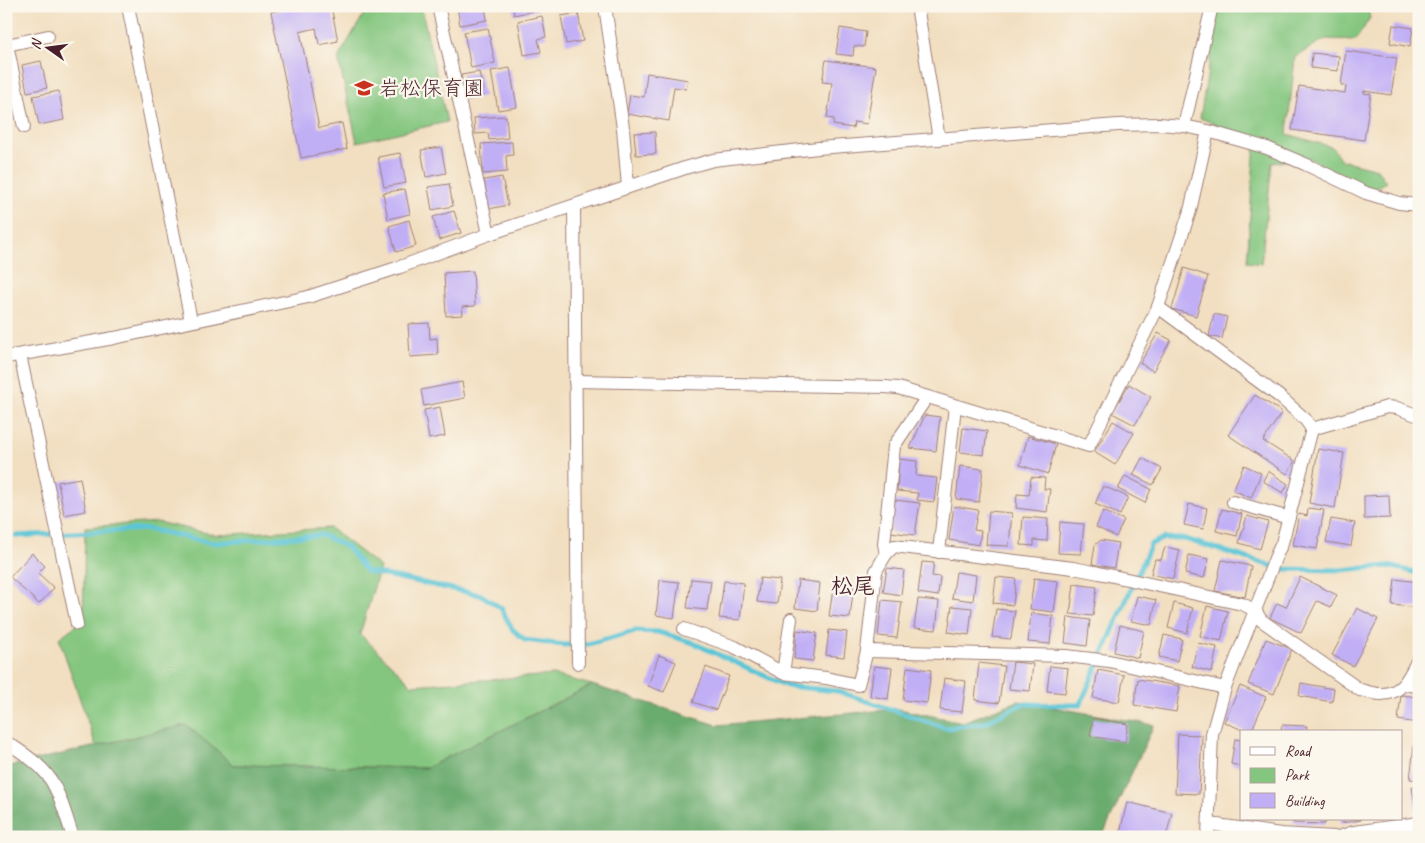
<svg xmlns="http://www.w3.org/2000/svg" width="1425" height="843" font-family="Caveat,'Klee One',sans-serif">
<rect width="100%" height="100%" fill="#fbf7ec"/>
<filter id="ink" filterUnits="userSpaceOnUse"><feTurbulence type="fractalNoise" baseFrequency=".02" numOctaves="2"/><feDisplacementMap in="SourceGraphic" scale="10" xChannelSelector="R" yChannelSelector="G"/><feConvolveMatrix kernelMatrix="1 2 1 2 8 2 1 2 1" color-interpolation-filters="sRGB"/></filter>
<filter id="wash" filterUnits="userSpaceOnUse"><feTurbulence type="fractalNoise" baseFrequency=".0096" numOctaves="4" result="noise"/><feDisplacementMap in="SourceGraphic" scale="20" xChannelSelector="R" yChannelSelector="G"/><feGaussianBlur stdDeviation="1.12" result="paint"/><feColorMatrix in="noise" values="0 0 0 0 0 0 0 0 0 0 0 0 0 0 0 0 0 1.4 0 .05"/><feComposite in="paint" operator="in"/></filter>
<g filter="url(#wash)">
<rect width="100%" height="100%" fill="#f2dfc1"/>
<g fill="#84c67f" stroke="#677255">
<path d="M377 6H421L447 122 357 142 338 58 367 9Z"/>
<path d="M1219 6H1367L1370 18 1356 40 1325 39 1295 57 1287 134 1332 147 1341 160 1377 169 1386 182 1372 190 1308 158 1272 163 1261 264 1247 262 1255 140 1200 118Z"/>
<path d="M157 522 216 535 330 528 380 567 360 634 412 685 553 675 592 685 426 768 234 765 186 725 96 746 59 638 83 620 85 527Z"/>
</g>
<path fill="#6bab6e" stroke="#5a654c" d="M592 685 717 725 898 709 963 722 1018 701 1154 725 1102 837H6V767L186 725 234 765 426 768Z"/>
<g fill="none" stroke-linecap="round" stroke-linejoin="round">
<path stroke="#5bc5d7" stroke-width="5" d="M16 536 148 529 213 543 322 535 347 547 366 571 481 595 501 608 512 629 525 640 564 645 588 644 635 631 658 632 691 642 787 686 837 691 946 728 984 723 1022 704 1080 705 1151 544 1164 538 1185 539 1282 569 1340 570 1388 566 1419 573"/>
</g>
<g id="blocks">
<g fill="#c1aff6">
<path d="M301 6H331L338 41 319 45 316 28 300 32 319 128 342 123 347 149 301 158 271 12Z"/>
<path d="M457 6H485L487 20 460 25Z"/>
<path d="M513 6H537L538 10 514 15Z"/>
<path d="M578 13 583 41 566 44 561 16Z"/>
<path d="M542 16 546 37 538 39 541 52 524 55 518 21Z"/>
<path d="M1393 25 1413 28 1410 47 1390 43Z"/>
<path d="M488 28 495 63 471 68 464 32Z"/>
<path d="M840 28 866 32 864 47 854 46 853 56 836 54Z"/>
<path d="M1346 51 1397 58 1391 95 1364 91V93L1371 94 1364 140 1292 130 1299 86 1345 93 1346 86 1341 85Z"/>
<path d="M1312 53 1339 56 1338 71 1311 68Z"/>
<path d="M826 60 876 67 867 124 854 122 853 128 833 125 834 119 827 118 832 83 822 82Z"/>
<path d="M41 61 47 88 27 92 22 65Z"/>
<path d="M510 68 517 107 498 110 491 71Z"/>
<path d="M479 72 484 96 465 100 461 75Z"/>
<path d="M647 73 688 80 686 89 674 87 669 121 627 114 630 95 644 97Z"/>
<path d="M59 91 64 120 39 125 33 96Z"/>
<path d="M506 116 508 138 489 140 488 133 475 134 474 118Z"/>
<path d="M655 132 656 154 636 155 634 133Z"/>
<path d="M512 142 513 155 506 156 507 172 483 174 481 144Z"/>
<path d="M441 147 446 173 426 177 421 150Z"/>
<path d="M400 153 406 183 384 187 378 157Z"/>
<path d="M502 177 508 205 489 209 484 180Z"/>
<path d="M449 184 453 206 432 210 428 187Z"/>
<path d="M405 189 410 214 388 219 383 193Z"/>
<path d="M454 211 461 233 439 240 433 217Z"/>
<path d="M409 220 416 246 396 252 389 226Z"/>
<path d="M1184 268 1208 276 1196 316 1172 309Z"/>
<path d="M473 271 475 306 462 307 463 315 446 316 444 273Z"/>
<path d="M1214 314 1227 317 1222 339 1209 336Z"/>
<path d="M429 323 430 339 437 338 438 355 410 357 408 324Z"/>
<path d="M1158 333 1171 340 1153 371 1140 363Z"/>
<path d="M462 382 465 398 424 406 421 390Z"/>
<path d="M1129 384 1151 397 1135 425 1112 413Z"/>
<path d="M1255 395 1282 412 1263 441 1295 461 1287 474 1228 435Z"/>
<path d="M440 407 445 436 429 439 424 410Z"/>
<path d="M925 415 940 417 936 451 910 448Z"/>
<path d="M1113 421 1134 433 1115 465 1094 452Z"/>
<path d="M963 428 987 431 984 455 960 452Z"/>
<path d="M1028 436 1056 444 1048 474 1020 465Z"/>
<path d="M1318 449 1344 453 1335 508 1309 503Z"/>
<path d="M1142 458 1162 469 1153 485 1133 475Z"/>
<path d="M899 459 917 461 916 476 937 478 934 502 917 500 918 493 897 491Z"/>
<path d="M1244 465 1261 473 1251 498 1233 490Z"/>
<path d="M960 466 983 469 979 502 956 499Z"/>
<path d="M1268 471 1288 484 1283 493 1263 481Z"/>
<path d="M1125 476 1151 489 1145 503 1118 489Z"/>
<path d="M1031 477 1045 478 1044 489H1050L1047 512 1016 508 1017 494 1029 495Z"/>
<path d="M80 478 86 511 64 515 58 482Z"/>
<path d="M1103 486 1128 497 1120 515 1095 504Z"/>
<path d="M1389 495 1390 518 1364 519V496Z"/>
<path d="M895 500 920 503 915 535 890 532Z"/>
<path d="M1189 504 1207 508 1203 529 1184 525Z"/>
<path d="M954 506 978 510 974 530 981 531 979 545 949 540Z"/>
<path d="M1308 508 1324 510 1317 549 1293 545 1299 514 1307 516Z"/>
<path d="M1222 509 1242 514 1237 536 1216 531Z"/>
<path d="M989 511 1012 513 1009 546 986 545Z"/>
<path d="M1103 511 1124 520 1116 537 1096 527Z"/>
<path d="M1247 516 1268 522 1260 549 1239 543Z"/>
<path d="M1023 517 1048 519 1047 541 1034 540V546L1021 545Z"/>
<path d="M1331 519 1355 523 1351 546 1326 542Z"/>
<path d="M1060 522 1084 524 1081 554 1058 553Z"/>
<path d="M1101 540 1118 543 1114 568 1092 564 1095 545Z"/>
<path d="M1165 547 1180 550 1173 579 1151 574 1155 559 1161 560Z"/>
<path d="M32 553 45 566 38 573 54 588 39 604 10 577Z"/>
<path d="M1189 555 1209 559 1204 578 1185 574Z"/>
<path d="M1222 560 1251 566 1245 597 1215 591Z"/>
<path d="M922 562 934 563 932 576 940 577 938 596 918 593Z"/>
<path d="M887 568 904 570 901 595 883 592Z"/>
<path d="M956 572 976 575 973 601 952 598Z"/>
<path d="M996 577 1016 579 1013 605 993 603Z"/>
<path d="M1300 577 1337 595 1331 607 1317 601 1301 633 1270 618 1277 603 1286 607Z"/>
<path d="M760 578 780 580 777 604 757 602Z"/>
<path d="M1034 578 1058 581 1054 612 1030 609Z"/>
<path d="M691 579 711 581 707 610 687 608Z"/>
<path d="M1395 579 1419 582V608L1392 605Z"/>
<path d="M660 580 679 582 674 618 656 615Z"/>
<path d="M798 580 820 583 817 611 795 608Z"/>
<path d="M724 581 744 583 740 620 719 618Z"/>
<path d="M834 582 854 584 850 618 829 616Z"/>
<path d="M1074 584 1097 587 1093 616 1070 614Z"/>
<path d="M1137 596 1156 600 1151 625 1131 621Z"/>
<path d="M918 599 939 601 936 630 914 628Z"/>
<path d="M882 600 902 602 897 638 878 636Z"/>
<path d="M1174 603 1193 608 1187 633 1168 628Z"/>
<path d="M952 606 972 608 969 635 948 632Z"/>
<path d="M1207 606 1228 611 1221 641 1200 636Z"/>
<path d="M1357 608 1378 619 1353 666 1332 655Z"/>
<path d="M996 609 1015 611 1011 639 992 637Z"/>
<path d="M1031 613 1053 616 1050 644 1028 642Z"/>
<path d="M1068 617 1090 620 1087 646 1065 643Z"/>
<path d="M1120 625 1144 631 1138 658 1114 652Z"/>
<path d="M797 630 817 633 813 661 794 659Z"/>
<path d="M829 630 847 632 844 657 826 655Z"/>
<path d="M1164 635 1182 639 1177 661 1159 657Z"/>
<path d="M6 637H8L10 652H6Z"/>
<path d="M1266 639 1292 649 1274 694 1248 684Z"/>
<path d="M1198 643 1217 647 1212 672 1192 667Z"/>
<path d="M659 655 676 662 664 692 648 686Z"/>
<path d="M1013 662 1033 664 1030 691 1009 689Z"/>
<path d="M979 663 1004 666 999 703 975 700Z"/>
<path d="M874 666 892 668 888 699 870 696Z"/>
<path d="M1050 666 1068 668 1065 693 1047 691Z"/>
<path d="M706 667 729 676 716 710 693 702Z"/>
<path d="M907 667 931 670 927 703 903 700Z"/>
<path d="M1098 670 1124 675 1119 702 1093 698Z"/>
<path d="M944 678 966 681 962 712 940 710Z"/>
<path d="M1138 679 1180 686 1176 712 1134 705Z"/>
<path d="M1301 683 1334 689 1332 702 1299 696Z"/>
<path d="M1240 686 1266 697 1251 732H1247L1224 722Z"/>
<path d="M1401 695 1419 697 1418 723 1398 720Z"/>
<path d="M1093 718 1128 724 1125 742 1090 736Z"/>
<path d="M1282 725 1307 726 1306 732H1281Z"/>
<path d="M1416 729H1419V780L1410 779Z"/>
<path d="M1178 734 1202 735 1199 794 1175 793Z"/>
<path d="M1235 739 1241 740V766L1231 764Z"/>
<path d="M1419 786V810H1416L1412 787Z"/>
<path d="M1127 802 1172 813 1166 837H1151L1139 834V837H1119Z"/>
<path d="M1293 819H1326L1325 824 1293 823Z"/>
<path d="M1340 819H1361V820L1341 823Z"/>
<path d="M1216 830 1239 834 1238 837H1215Z"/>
</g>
</g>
</g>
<g filter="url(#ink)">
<use href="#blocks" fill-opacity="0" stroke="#9e7f76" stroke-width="1"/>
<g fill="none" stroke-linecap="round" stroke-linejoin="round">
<g stroke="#9e7f76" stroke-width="14">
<g id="street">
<path d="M128 6 191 321"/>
<path d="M438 6 489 234"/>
<path d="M605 6 623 128 628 187"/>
<path d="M917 6 939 139"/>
<path d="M6 40 24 127"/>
<path d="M7 45 48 36"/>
<path d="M1184 126 1212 6"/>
<path d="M574 206 578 663"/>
<path d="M1158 307 1280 397 1305 419 1312 429"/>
<path d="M20 355 77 624"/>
<path d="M6 357 114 338 308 297 400 267 489 234 685 168 713 160 818 148 1118 125 1159 124 1184 126 1208 131 1267 148 1305 164 1366 193 1399 203 1419 205"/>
<path d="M575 381 885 387 898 388 1089 446 1158 307 1190 211 1208 131"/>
<path d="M1312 429 1387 407 1397 408 1419 416"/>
<path d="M1233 502 1289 518"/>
<path d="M939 552 955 406"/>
<path d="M886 554 884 544 894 446 927 397"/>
<path d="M684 629 735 647 783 673 826 678 858 685 867 651"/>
<path d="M783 673 791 619"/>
<path d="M1405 684 1419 687"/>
<path d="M1225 688 1109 661 1066 656 867 651 876 571 886 554 894 546 1073 568 1099 573 1242 604 1255 610 1261 620 1360 690C1366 691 1374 694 1380 694 1403 695 1410 675 1419 657"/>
<path d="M6 742C19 750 34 760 44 771 59 787 66 817 73 837"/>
<path d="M1210 824 1281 834 1334 837"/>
<path d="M1208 837 1212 734 1225 688 1276 556 1282 543 1312 429"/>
<path d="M1339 837 1354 832 1419 823"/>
</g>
</g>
<use href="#street" stroke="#fff" stroke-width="12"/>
</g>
</g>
<defs>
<g id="school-bare" transform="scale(1.5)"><path d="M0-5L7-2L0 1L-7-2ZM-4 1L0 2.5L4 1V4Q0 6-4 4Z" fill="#c8321e" stroke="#fbf7ec" stroke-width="2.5" paint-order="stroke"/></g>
</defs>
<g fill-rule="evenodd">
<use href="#school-bare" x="364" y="88"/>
</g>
<g text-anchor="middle" stroke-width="4.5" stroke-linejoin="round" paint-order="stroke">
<g font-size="21" fill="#4a1f2b" stroke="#fbf7ec" text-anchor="start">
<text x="379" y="95">岩松保育園</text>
</g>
<g font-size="22" font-weight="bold" fill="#4a1f2b" stroke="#fbf7ec">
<text x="853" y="593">松尾</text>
</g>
</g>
<rect width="1425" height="843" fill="none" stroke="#fbf7ec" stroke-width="25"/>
<rect x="1240" y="730" width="162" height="90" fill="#fbf7ec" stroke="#b4a19f"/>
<rect x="1250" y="747" width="25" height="8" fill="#ffffff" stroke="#b4a19f"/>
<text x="1285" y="756" font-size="15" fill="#4a1f2b">Road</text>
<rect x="1250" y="768" width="25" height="15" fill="#84c67f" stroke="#b4a19f"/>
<text x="1285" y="780" font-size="15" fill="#4a1f2b">Park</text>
<rect x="1250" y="793" width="25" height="15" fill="#c1aff6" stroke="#b4a19f"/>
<text x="1285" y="806" font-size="15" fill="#4a1f2b">Building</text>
<g transform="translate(48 48) rotate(284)" stroke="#fbf7ec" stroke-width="4" paint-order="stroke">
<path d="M0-4L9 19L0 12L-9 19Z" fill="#4a1f2b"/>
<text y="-8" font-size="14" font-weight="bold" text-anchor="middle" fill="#4a1f2b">N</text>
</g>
</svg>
